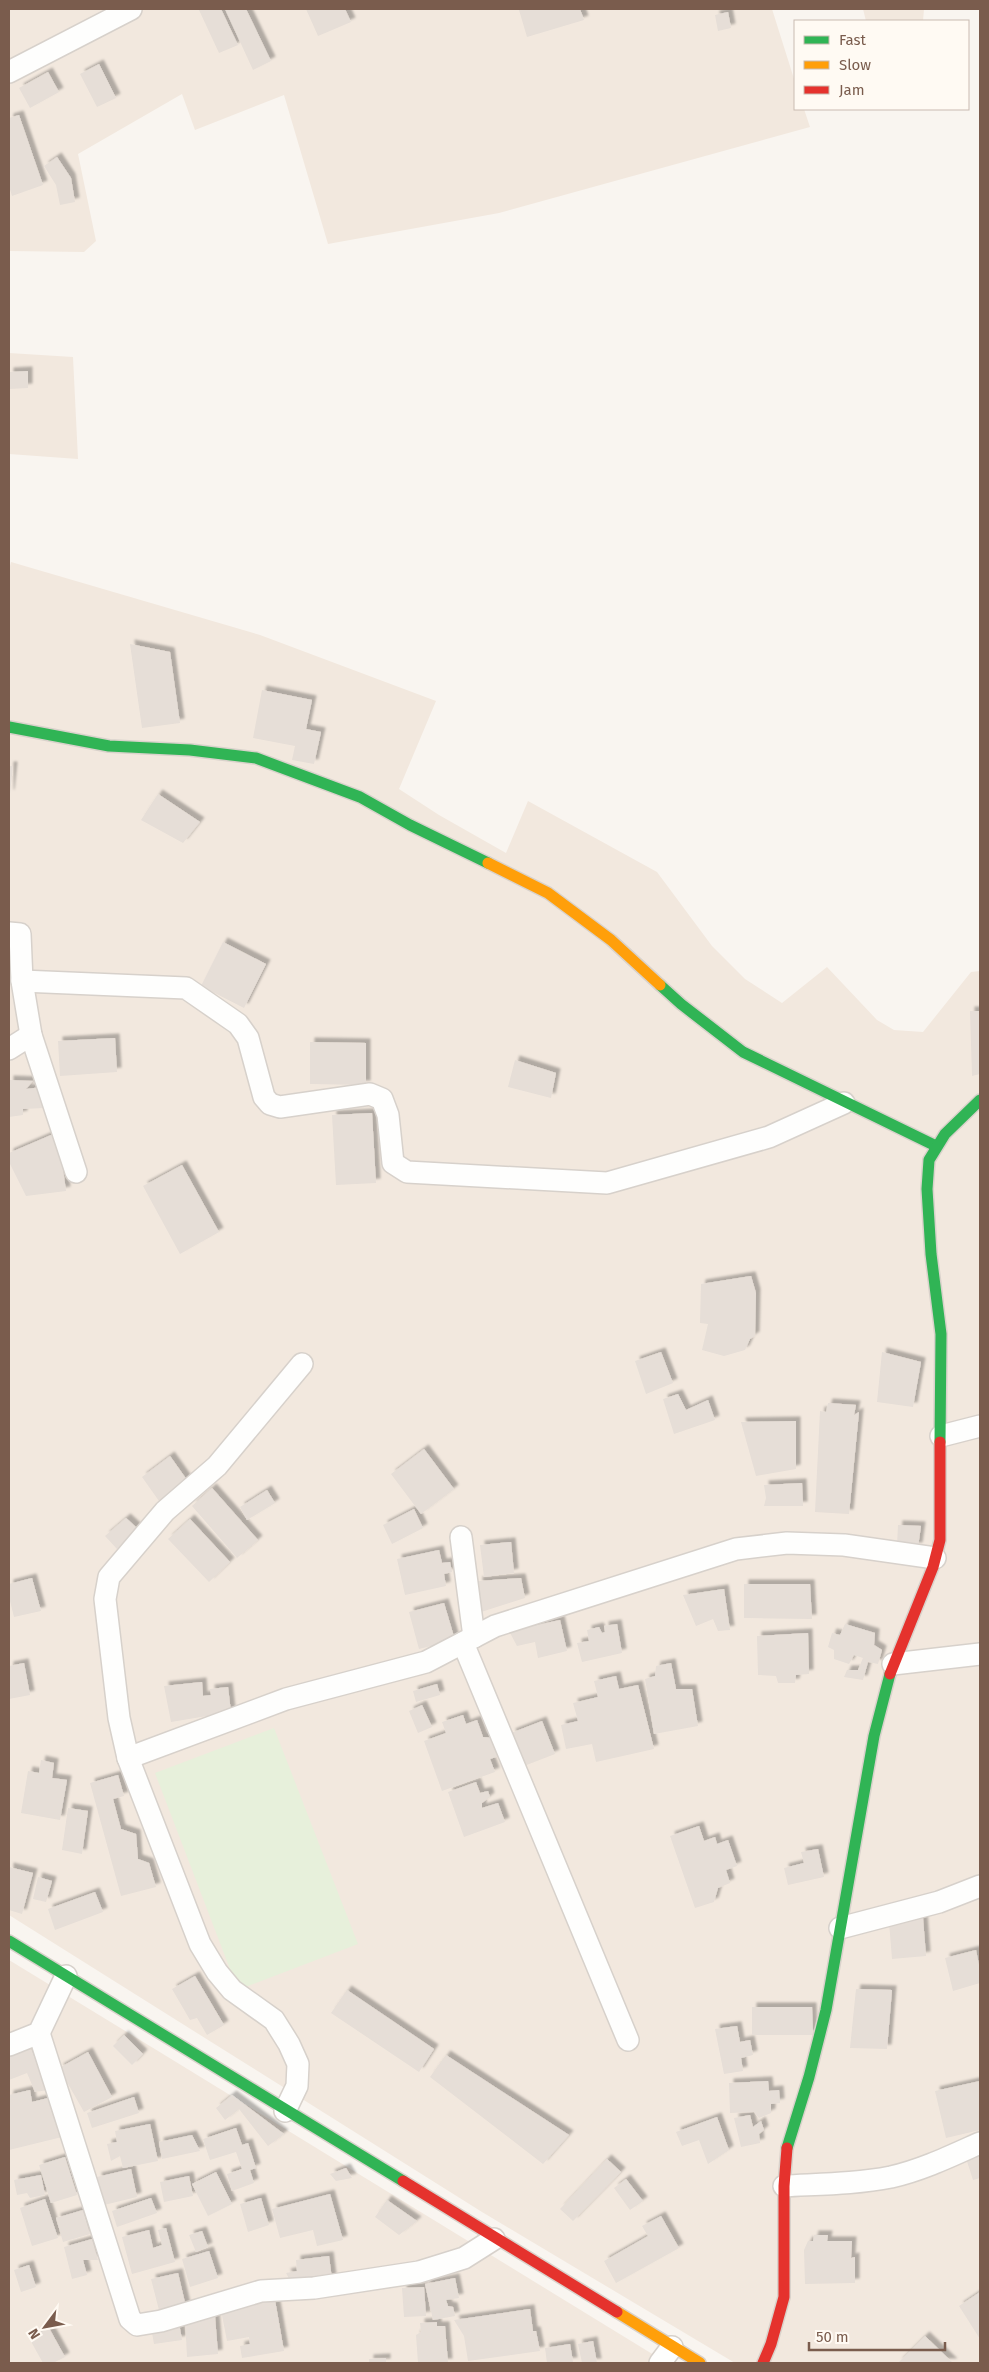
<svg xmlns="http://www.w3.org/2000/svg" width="989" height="2372" font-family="'Fira Sans',sans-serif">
<defs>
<filter id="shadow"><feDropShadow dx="4.5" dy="-4.5" stdDeviation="1" flood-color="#0004"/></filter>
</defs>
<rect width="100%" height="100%" fill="#f9f5f0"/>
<g fill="#f2e8de">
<path d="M9 9H772L795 82V109H804L810 127 499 213 328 244 284 95 195 130 182 94 78 154 96 241 84 252 9 251Z"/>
<path d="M863 9H924L923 21H866Z"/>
<path d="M9 353 73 357 78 459 9 454Z"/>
<path d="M11 562 260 635 436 701 399 789 439 815 506 853 528 801 657 872 712 946 745 979 782 1003 827 967 877 1020 894 1030 923 1032 971 972 980 971V2363H735L482 2212 9 1915V570Z"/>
<path d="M9 1960 163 2054 667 2363H9Z"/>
</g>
<path fill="#e7f0db" d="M274 1728 358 1944 238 1990 155 1773Z"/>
<g fill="#e6ded7" filter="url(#shadow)">
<path d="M202 9H221L238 45 219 53 199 10Z"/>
<path d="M225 9H246L271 61 253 70Z"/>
<path d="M306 9H345L351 22 318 36Z"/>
<path d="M525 9H580L584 20 527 37 519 10Z"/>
<path d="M728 12 731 28 718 31 715 15Z"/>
<path d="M99 64 116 98 97 107 80 74Z"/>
<path d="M48 72 59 92 30 108 19 88Z"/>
<path d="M19 115 43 185 12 196 9 186V118Z"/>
<path d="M57 157 71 178 75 202 60 205 56 185 44 166Z"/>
<path d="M28 371V388L9 389V372Z"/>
<path d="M130 644 170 652 180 723 142 728Z"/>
<path d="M262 690 312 700 306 729 321 732 314 764 292 760 295 746 253 738Z"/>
<path d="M9 766H13L10 794H9Z"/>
<path d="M158 794 200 822 183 843 141 820Z"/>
<path d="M223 942 266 964 244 1008 201 986Z"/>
<path d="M970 1011H980V1074L972 1076Z"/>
<path d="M115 1038 117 1072 60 1076 58 1041Z"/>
<path d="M310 1042 366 1043V1085L310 1084Z"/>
<path d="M515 1060 556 1073 551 1098 508 1087Z"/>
<path d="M9 1080 33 1081 26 1089 42 1087 44 1108 23 1109V1115L9 1117Z"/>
<path d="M372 1113 376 1183 336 1185 332 1115Z"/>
<path d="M58 1132 66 1191 26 1196 9 1162V1153Z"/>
<path d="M182 1165 219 1232 180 1254 143 1186Z"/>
<path d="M751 1276 756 1293 755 1336 750 1339 745 1350 724 1356 702 1350 708 1324 700 1323 701 1284Z"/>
<path d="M661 1352 673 1383 646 1394 635 1361Z"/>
<path d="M882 1352 921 1362 913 1407 877 1402Z"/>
<path d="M678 1394 686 1410 708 1400 715 1420 674 1434 663 1399Z"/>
<path d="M828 1403 856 1405 854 1415 859 1412 849 1514 815 1512 820 1411 826 1412Z"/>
<path d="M796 1421V1469L756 1476 741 1422Z"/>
<path d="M424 1449 454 1489 421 1514 391 1474Z"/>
<path d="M170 1456 187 1480 159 1501 142 1477Z"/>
<path d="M802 1483 803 1506H764L766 1498 764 1485Z"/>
<path d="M212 1488 258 1540 237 1558 192 1506Z"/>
<path d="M267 1490 275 1503 247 1520 240 1507Z"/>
<path d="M414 1509 423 1528 392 1544 383 1525Z"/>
<path d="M126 1518 137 1528 117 1549 105 1536Z"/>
<path d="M190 1519 230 1562 209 1582 168 1539Z"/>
<path d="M898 1525 921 1526 918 1547 897 1546Z"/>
<path d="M511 1542 514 1573 484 1577 480 1545Z"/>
<path d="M439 1550 442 1563 450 1562 452 1572 444 1574 446 1586 405 1595 397 1559Z"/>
<path d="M32 1578 41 1611 14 1617 9 1597V1584Z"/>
<path d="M521 1578 525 1598 481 1612 478 1581Z"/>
<path d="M744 1584H810L812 1619 744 1618Z"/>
<path d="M724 1589 730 1630 718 1631 713 1619 696 1626 683 1595Z"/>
<path d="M444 1603 455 1640 419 1649 409 1612Z"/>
<path d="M560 1620 567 1651 538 1658 535 1642 517 1646 509 1631Z"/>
<path d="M617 1624 622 1653 582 1662 577 1643 589 1641 587 1630 599 1627 602 1633 605 1632 604 1626Z"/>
<path d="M845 1624 875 1633 874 1645 882 1650 878 1664 868 1662 863 1680 844 1677 847 1670H858L863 1658 854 1655 849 1664 834 1659V1650L828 1647 832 1633 840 1635Z"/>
<path d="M808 1633 809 1674 796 1675 795 1683H778L776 1676 758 1675 757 1636Z"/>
<path d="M24 1663 30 1695 9 1699V1666Z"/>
<path d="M671 1663 676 1689H692L698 1726 654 1734 645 1679 655 1676 656 1666Z"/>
<path d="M616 1676 619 1689 638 1685 654 1749 596 1762 592 1744 566 1749 561 1725 578 1721 573 1703 598 1697 594 1681Z"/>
<path d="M202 1682 203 1696 211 1695 210 1689 228 1687 231 1712 171 1722 164 1686Z"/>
<path d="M437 1684 440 1695 416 1702 413 1691Z"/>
<path d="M422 1705 432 1727 418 1733 409 1711Z"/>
<path d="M463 1715 466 1724 477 1720 483 1737 496 1738 502 1755 490 1759 495 1772 442 1791 424 1741 446 1733 442 1722Z"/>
<path d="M542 1721 555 1754 524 1766 511 1733Z"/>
<path d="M41 1760 54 1763 52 1778 67 1780 60 1820 21 1813 28 1771 39 1773Z"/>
<path d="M118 1775 124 1796 113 1799 121 1829 136 1834 138 1859 149 1863 156 1887 121 1896 90 1783Z"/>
<path d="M476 1782 480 1793 488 1791 490 1797 482 1803V1808L498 1803 505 1822 464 1837 448 1792Z"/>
<path d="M68 1808 88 1811 82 1854 62 1850Z"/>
<path d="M699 1826 704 1841 715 1837 717 1844 728 1840 737 1866 726 1870 730 1883 718 1888 714 1902 695 1908 670 1836Z"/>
<path d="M818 1849 824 1877 788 1885 784 1868 804 1863 801 1852Z"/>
<path d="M9 1867 33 1873 22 1914 9 1910Z"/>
<path d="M38 1877 52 1881 46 1902 33 1899Z"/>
<path d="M95 1892 103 1912 55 1930 48 1909Z"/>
<path d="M923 1918 926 1956 892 1959 889 1922Z"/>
<path d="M976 1950 980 1970V1983L953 1991 945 1958Z"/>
<path d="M195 1976 224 2025 207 2035 197 2018 190 2020 172 1989Z"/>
<path d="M856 1989 892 1990 887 2049 850 2048Z"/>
<path d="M347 1990 434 2049 419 2072 331 2013Z"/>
<path d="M752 2007H812L813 2035H752Z"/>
<path d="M737 2026 740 2042 750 2040 753 2055 741 2058 743 2071 724 2074 715 2029Z"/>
<path d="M124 2035 143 2054 132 2065 113 2046Z"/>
<path d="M31 2048 48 2090 35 2092 27 2073 9 2080V2057Z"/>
<path d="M88 2052 112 2097 84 2112 59 2068Z"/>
<path d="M446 2055 569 2135 543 2164 430 2077Z"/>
<path d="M768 2081 769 2091 779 2090 780 2103 771 2104V2113L759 2118 754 2112 730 2113 729 2083Z"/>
<path d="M980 2081V2130L946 2138 935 2091Z"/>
<path d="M30 2090 32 2102 52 2097 62 2137 9 2150V2095Z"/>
<path d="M232 2095 284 2134 268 2146 239 2109 225 2120 216 2108Z"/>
<path d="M134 2097 139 2113 92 2128 87 2113Z"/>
<path d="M750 2115 753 2127 761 2121 764 2130 759 2134 760 2143 741 2147 734 2118Z"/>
<path d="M717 2117 729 2150 708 2164 699 2140 682 2146 676 2132Z"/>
<path d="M150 2124 158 2161 123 2168 120 2156 111 2161 107 2144 117 2142 115 2131Z"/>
<path d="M236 2128 242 2145 248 2143 256 2168 250 2170 254 2183 232 2191 227 2174 242 2169 236 2152 210 2160 203 2139Z"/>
<path d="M192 2135 200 2151 162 2159 159 2142Z"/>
<path d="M980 2149V2178L973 2180 965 2155Z"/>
<path d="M65 2157 77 2195 51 2203 39 2165Z"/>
<path d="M607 2159 621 2172 573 2221 560 2209Z"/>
<path d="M346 2168 352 2178 336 2181 330 2174Z"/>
<path d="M131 2169 137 2197 104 2205 97 2177Z"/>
<path d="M216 2172 232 2204 208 2216 192 2184Z"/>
<path d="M41 2175 45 2195 30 2198 27 2193 17 2195 14 2180Z"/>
<path d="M189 2176 193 2196 164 2202 160 2182Z"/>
<path d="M626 2179 643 2201 630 2210 614 2188Z"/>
<path d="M330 2194 343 2240 317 2246 313 2230 280 2238 272 2209Z"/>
<path d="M151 2198 157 2213 117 2227 112 2211Z"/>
<path d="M261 2198 269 2225 248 2232 240 2204Z"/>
<path d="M45 2199 58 2238 32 2246 20 2208Z"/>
<path d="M387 2200 417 2221 399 2235 375 2217Z"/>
<path d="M83 2210 90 2234 63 2242 56 2218Z"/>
<path d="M661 2216 679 2248 616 2283 604 2261 648 2236 642 2226Z"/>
<path d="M166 2228 175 2262 132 2274 122 2237 149 2230 153 2248 162 2245 158 2230Z"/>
<path d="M202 2231 208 2247 196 2252 189 2235Z"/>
<path d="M814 2235H828L827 2241H852L851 2258 855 2257V2283L805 2284 804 2250 808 2241H813Z"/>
<path d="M92 2239 98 2260H83L87 2275 72 2279 64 2247Z"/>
<path d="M209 2251 218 2278 190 2287 182 2259Z"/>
<path d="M329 2256 332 2279 292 2284 286 2273 297 2271 296 2260Z"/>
<path d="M29 2265 36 2287 21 2292 14 2270Z"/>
<path d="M178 2273 186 2307 160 2314 151 2279Z"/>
<path d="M455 2278 459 2298 446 2300 448 2306 453 2307 455 2316 433 2320 425 2284Z"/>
<path d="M424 2287 426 2316 404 2317 402 2288Z"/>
<path d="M980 2292V2339L959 2306Z"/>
<path d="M275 2300 284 2351 242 2358 240 2346 250 2344 249 2337 227 2341 221 2310Z"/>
<path d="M530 2309 533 2331H536L540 2351 468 2361 464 2336 454 2320Z"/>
<path d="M215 2316 218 2354 187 2357 185 2318Z"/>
<path d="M437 2322V2326H445L448 2363H418L416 2335 421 2332 420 2323Z"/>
<path d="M179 2323 182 2340 154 2344 151 2327Z"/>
<path d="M49 2328 65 2357 53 2363H43L29 2338Z"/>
<path d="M925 2336 953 2363H898Z"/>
<path d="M593 2341 597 2363H582L578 2344Z"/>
<path d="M570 2344 573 2362 547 2363 545 2348Z"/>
<path d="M386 2358V2363H369V2359Z"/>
</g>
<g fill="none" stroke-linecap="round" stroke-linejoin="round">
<g stroke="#d7d1cb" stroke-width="24">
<g id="street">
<path d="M9 72 131 9"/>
<path d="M9 933 20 934 22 981 31 1035 76 1172"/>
<path d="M22 981 186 988 238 1024 248 1038 264 1097 270 1104 280 1107 370 1094 382 1099 388 1115 393 1163 407 1172 607 1183 769 1137 844 1103"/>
<path d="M9 1049 31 1035"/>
<path d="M941 1436 980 1426"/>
<path d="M461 1537 474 1637"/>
<path d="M463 1643 628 2040"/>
<path d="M893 1664 980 1654"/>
<path d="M128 1758 286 1699 426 1662 495 1626 736 1549 787 1543 844 1545 935 1558"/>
<path d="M840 1928 939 1902 980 1886"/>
<path d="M39 2033 130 2319 137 2325 161 2321 261 2291 314 2288 419 2272 464 2258 494 2239"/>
<path d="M9 2045 39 2033 66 1976"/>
<path d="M285 2111 297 2086 298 2064 289 2044 274 2020 232 1990 217 1972 200 1944 128 1758 119 1718 105 1599 109 1577 165 1511 217 1466 302 1364"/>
<path d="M784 2186C820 2184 856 2184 891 2177 922 2170 951 2156 980 2143"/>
<path d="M660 2363 672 2347"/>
</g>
</g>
<g stroke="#d9d2cb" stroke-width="14">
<g id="fast">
<path d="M9 727 109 746 190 750 256 758 360 797 410 825 488 863"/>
<path d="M660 985 681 1004 743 1052 936 1146"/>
<path d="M940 1442 941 1334 931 1254 927 1189 929 1160 945 1134 980 1100"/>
<path d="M9 1941 403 2181"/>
<path d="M787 2148 809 2077 826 2010 874 1736 890 1674"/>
</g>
</g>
<g stroke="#d9d2cb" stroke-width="14">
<g id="slow">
<path d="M488 863 548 893 611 940 660 985"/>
<path d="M617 2312 700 2363"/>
</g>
</g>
<g stroke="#d9d2cb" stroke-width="14">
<g id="jam">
<path d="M890 1674 933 1567 940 1540V1442"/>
<path d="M403 2181 617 2312"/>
<path d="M763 2363 771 2344 784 2297V2186L787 2148"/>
</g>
</g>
<use href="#street" stroke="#fefefd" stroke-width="21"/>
<use href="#fast" stroke="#30b455" stroke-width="11"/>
<use href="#slow" stroke="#ff9f0a" stroke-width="11"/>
<use href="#jam" stroke="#e5322d" stroke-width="11"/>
</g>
<rect width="989" height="2372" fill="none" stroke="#7a5c4d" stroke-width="20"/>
<rect x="794" y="20" width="175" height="90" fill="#fffaf3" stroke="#cabbb1"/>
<rect x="804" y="36" width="25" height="8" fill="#30b455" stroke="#cabbb1"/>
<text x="839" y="45" font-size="15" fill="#7a5c4d">Fast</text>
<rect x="804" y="61" width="25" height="8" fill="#ff9f0a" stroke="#cabbb1"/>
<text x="839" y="70" font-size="15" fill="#7a5c4d">Slow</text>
<rect x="804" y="86" width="25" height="8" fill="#e5322d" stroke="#cabbb1"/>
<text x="839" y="95" font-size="15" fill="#7a5c4d">Jam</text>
<g transform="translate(45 2327) rotate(238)" stroke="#fffaf3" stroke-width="4" paint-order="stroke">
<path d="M0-4L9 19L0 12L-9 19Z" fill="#7a5c4d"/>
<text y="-8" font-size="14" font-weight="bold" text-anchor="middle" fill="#7a5c4d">N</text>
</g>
<path d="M809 2342v8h136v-8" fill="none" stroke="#7a5c4d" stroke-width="2.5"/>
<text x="816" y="2342" font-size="15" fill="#7a5c4d" stroke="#fffaf3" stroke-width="4" paint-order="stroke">50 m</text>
</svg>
